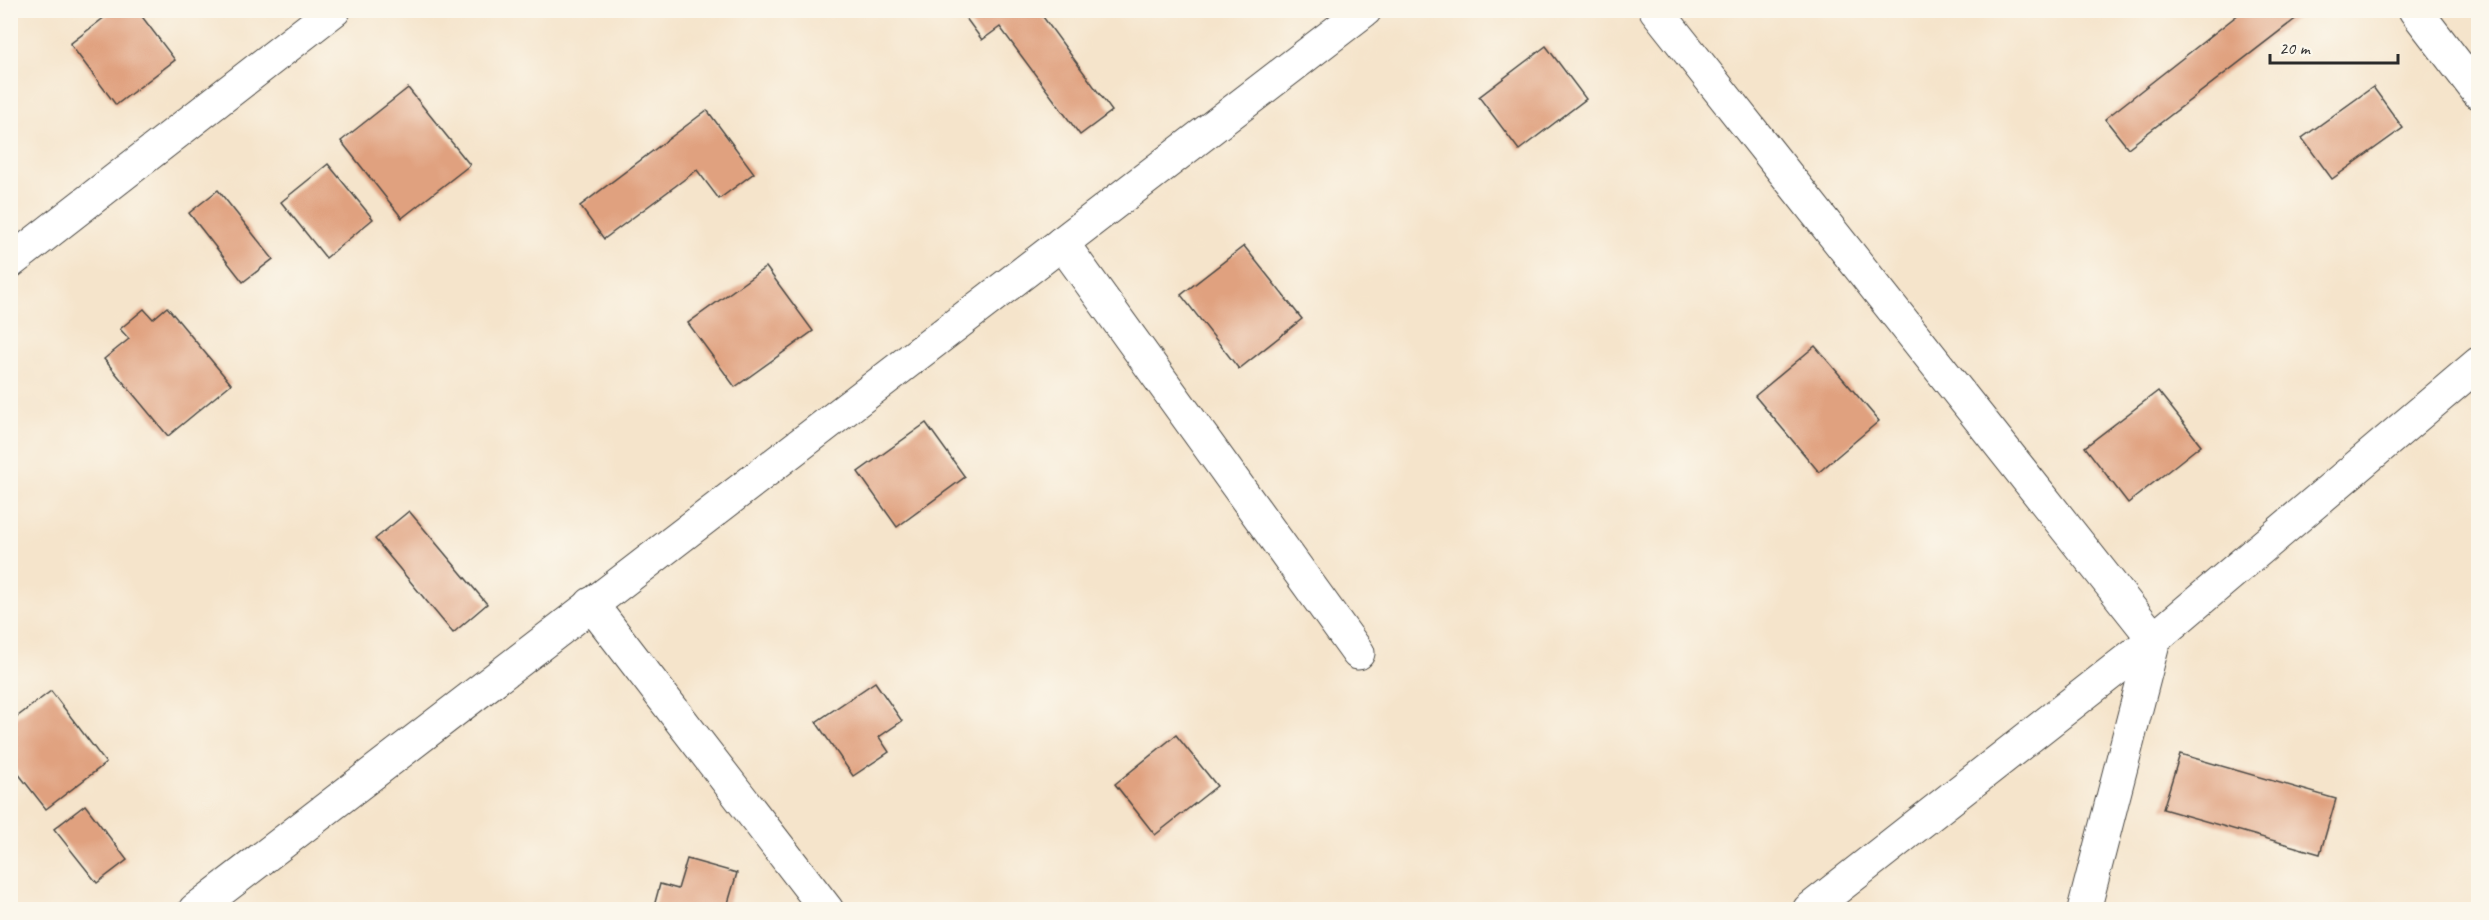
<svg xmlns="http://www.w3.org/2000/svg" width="2489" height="920" font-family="Caveat,sans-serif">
<rect width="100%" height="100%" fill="#fbf7ec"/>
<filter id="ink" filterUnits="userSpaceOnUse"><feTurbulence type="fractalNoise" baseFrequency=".0167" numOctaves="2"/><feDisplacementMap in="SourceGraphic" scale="12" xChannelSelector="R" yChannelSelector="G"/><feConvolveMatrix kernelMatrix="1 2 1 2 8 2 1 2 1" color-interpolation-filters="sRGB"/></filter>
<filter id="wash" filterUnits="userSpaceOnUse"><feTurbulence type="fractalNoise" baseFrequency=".008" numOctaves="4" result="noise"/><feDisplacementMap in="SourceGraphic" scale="24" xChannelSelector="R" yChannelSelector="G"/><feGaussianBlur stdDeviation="1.35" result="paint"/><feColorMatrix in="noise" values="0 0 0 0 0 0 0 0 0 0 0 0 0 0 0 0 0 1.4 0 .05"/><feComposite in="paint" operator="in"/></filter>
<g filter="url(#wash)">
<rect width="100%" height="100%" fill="#f5e4cb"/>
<g id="blocks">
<g fill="#e0a17f">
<path d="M114 10H137L175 60 116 105 70 44Z"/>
<path d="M960 10H1038L1112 111 1080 135 1000 27 982 40Z"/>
<path d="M2244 10H2307L2128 148 2105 119Z"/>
<path d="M1546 46 1586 99 1519 150 1479 97Z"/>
<path d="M2373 87 2403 128 2332 179 2302 138Z"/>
<path d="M408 88 470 165 402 218 341 141Z"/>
<path d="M707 110 754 173 719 199 697 170 604 239 580 206Z"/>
<path d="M328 164 373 219 326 258 281 202Z"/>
<path d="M218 190 273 259 243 282 189 213Z"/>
<path d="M1244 246 1302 319 1239 369 1181 295Z"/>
<path d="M766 267 813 331 735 387 688 323Z"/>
<path d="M167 307 231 384 168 436 104 359 129 339 120 329 144 309 153 319Z"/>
<path d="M1815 346 1879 421 1819 472 1755 396Z"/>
<path d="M2158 391 2201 445 2128 503 2085 447Z"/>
<path d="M926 423 965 477 897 527 858 472Z"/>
<path d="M409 511 487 604 453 633 375 539Z"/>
<path d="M875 682 902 721 879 737 889 752 853 776 816 722Z"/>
<path d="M51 691 106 763 46 809 10 763V722Z"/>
<path d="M1176 735 1217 786 1155 835 1115 784Z"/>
<path d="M2180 754 2336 799 2320 854 2163 809Z"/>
<path d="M85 805 127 860 97 883 54 829Z"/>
<path d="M687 859 737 873 726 910H653L660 884 678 889Z"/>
</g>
</g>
</g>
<g filter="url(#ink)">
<use href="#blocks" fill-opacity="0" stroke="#494743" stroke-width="1.5"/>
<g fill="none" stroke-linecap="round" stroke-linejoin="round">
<g stroke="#494743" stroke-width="35">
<g id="minor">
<path d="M1656 10 2154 639"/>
<path d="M2415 10 2478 92"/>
<path d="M1062 243 1358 653"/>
<path d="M10 262 334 10"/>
<path d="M591 604 827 910"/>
<path d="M195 910 1365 10"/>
<path d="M1809 910 2154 639 2478 364"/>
<path d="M2084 910 2154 639"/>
</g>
</g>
<use href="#minor" stroke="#fff" stroke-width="33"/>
</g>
</g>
<rect width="2489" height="920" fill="none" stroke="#fbf7ec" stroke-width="36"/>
<path d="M2270 54v9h128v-9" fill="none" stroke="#2b2b2b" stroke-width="3"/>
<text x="2279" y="54" font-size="18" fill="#2b2b2b" stroke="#fbf7ec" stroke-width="4.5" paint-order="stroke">20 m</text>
</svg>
